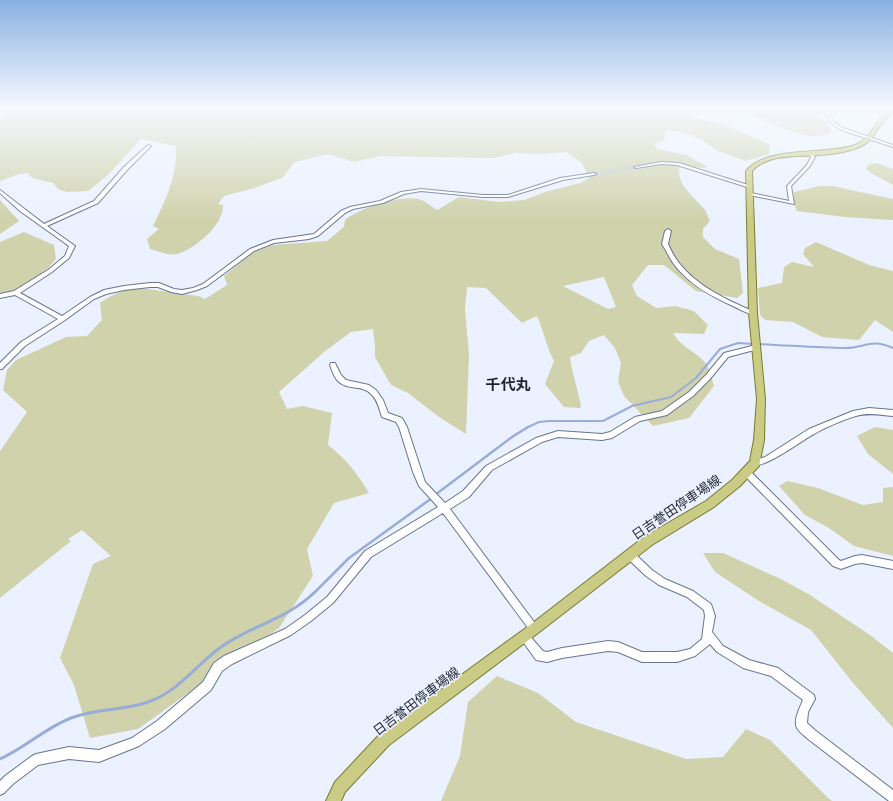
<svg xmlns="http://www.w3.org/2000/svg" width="893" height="801" font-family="'Crimson Pro','Noto Sans JP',serif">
<rect width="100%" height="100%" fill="#ebf1fe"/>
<g fill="#cfd2ab" fill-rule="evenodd">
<path d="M12 108H481L503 114 516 108H705L700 110 693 117 728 126 770 145 769 154 745 161 716 150 701 139 681 132 666 130 664 140 654 144 657 149 686 155 708 167 703 168 680 165C675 185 694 196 705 210 707 213 708 218 710 221L703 229V237L715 249 739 259 743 293 737 298 696 291 664 265H648L632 285 637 296 656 308 675 306 694 311 708 325 704 334 673 333C680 347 698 352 707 365 710 371 712 380 714 386L689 418 653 426 624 396 618 382 621 363 615 348 604 335 589 341 581 353 570 357C572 375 579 391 581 408L564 407 545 384 554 361C546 346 544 331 537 316L522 323 486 288 467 287 465 309 469 355 466 434 439 417 408 393 391 385 375 357V346L373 329 351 332 324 352 279 392 287 409 303 406 332 413 328 445C346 459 358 474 369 493L334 503 307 549 313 576 279 628 138 729 90 738 74 685 60 658 93 564 111 556 82 530 68 539 71 541 0 598V451L27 412 3 390 7 370 16 360 66 337 87 336 102 320 100 303 109 297 132 287 198 296 205 299 227 285 224 276 252 253 273 245 327 241 344 227 345 220C360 208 399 195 418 199 424 200 431 206 437 210L459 197 499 202 524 200 545 192 580 183 589 178 582 163 567 152 544 154 515 153 494 158 381 156 354 162 328 154 295 162 282 178 254 188 224 196 218 204 223 205C224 225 195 249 177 254 168 256 158 251 150 249L147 239 159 229 153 226C165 202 178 174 176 146L141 139 108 175 88 191 67 192 58 189 53 183 32 178 28 173 19 174 0 181V119L3 118ZM604 277 616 307 608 309 563 286Z"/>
<path d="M737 108C760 108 799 104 820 116 824 120 828 126 832 130 818 150 754 115 737 108Z"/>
<path d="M877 163 893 169V185L871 173 865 168 868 167V165Z"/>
<path d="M820 186H832L893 199V220L845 217 797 211 794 204V192Z"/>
<path d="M0 200 19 221 0 234Z"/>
<path d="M24 232 54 245 56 259 46 270 19 290 0 293V242Z"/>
<path d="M816 242 869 265 893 271V332L875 320 859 340 822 337 793 322 765 320 760 315 758 288 782 283 784 267 792 262 814 267 803 254 805 248Z"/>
<path d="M875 427 893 430V474L868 454 857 436Z"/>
<path d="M787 481 818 488 863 505 883 502V488L893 487V556L854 546 829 528 805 515 779 486Z"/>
<path d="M703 553H723L781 579 810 595 870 635 893 653V728L853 683 811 630 759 601 715 572Z"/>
<path d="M497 676 538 693 576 722 686 759 723 757 746 729 770 740 827 797 832 801H441L460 756 468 702Z"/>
</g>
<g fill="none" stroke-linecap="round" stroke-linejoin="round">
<g stroke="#98add8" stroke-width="2">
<path d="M758 344C787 345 816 348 845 348 866 348 870 338 893 348"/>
<path d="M526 428 539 422 549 421H603L632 406 671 397 696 378 720 349 738 343 753 344"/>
</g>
<g stroke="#98add8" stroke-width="2.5">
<path d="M435 495 512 437 528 427"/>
<path d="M314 593 349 558 432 498"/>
</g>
<path stroke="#98add8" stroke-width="3" d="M0 759C25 748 45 728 71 718 96 708 123 711 148 702 178 692 196 665 221 647 252 625 286 620 315 592"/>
<path stroke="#c2c8d4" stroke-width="4" stroke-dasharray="4 2" stroke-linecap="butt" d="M594 174 636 167"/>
<g stroke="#677591" stroke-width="2">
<g id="minor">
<path d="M806 108H814L827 111 834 122 843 128 893 145V147L841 130 832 124 825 113Z"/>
<path d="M148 145 151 146 128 169 98 203 47 226 75 246 69 258 52 272 20 293 62 316 90 297 104 290 124 286 150 283H159L174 289 182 290 193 288 203 284 250 249 273 240 314 234 341 211 350 207 380 201 401 192 421 189 483 195H508L560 178 594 173 596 174 594 175 563 180 508 197H483L421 191 404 194 383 203 353 209 345 213 318 236 309 239 274 243 254 251 207 286 197 290 182 294 171 292 158 287H150L124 290 106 294 94 299 65 320 25 346 2 369H0V363L21 342 58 319 15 295 0 298V294L14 291 48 270 65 256 69 246 20 211 0 193V190L44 224 94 201 124 167Z"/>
<path d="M809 153H811L815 157 810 166 791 186 794 204 749 195V194L751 193 789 201 787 186 807 165 811 157 808 154Z"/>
<path d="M661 162 679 163 751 186 747 187 677 165 661 164 636 168 634 167Z"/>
<path d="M668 229 671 231 668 244C671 250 674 257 679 263 698 287 727 300 755 312L756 313 755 314C749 315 741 310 735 307 712 297 688 284 673 263 669 257 666 250 662 244L665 231Z"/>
<path d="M756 345 759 347 758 349 728 357 710 379 693 396 667 415 640 421 612 438 602 440 558 437 542 442 492 470 469 497 450 509 537 626 539 629 537 632 534 634 531 632 443 513 371 557 333 603 311 621 291 635 232 664 222 671 211 690 165 729 139 746 99 762 69 759 38 765 13 784 4 793 0 795V781L5 776 32 756 36 754 69 747 99 750 132 738 157 721 203 682 214 663 224 656 285 629 305 615 327 597 365 551 438 507 419 486 413 472 399 427 396 422 382 417C379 409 378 400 371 394 362 384 346 391 337 380 333 375 332 370 330 365L331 363H335L341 375 346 380 369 385 376 390 383 400 388 413 402 418 407 427 425 482 445 503 463 491 486 466 536 438 558 431 602 434 610 432 635 417 662 411 689 392 706 375 724 353Z"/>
<path d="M869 408 893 410V416C881 415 868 412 856 416 845 419 824 428 814 434 802 440 765 469 752 465L751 463 752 461 765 457 809 429 853 411Z"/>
<path d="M746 469 749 470 839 560 841 561 855 556 862 555 893 561V569L862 563 855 564 841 569 833 566 743 474 742 472 743 470Z"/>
<path d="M630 551 633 552 652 570 665 579 693 591 711 604 715 616 712 632 723 646 749 660 778 668 814 695 815 699 808 712 807 723 816 731 893 790V801H889L808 739C805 736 799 732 797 728 793 721 800 707 803 700L771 676 743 668 717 652 710 644 695 656 677 662H642L618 652 608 651 562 658 547 662 536 660 521 639 519 636 521 633 524 631 527 633 543 651 547 652 562 648 608 641 618 642 642 652H677L690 649 702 639 705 616 704 610 687 597 659 585 646 576 627 558 626 555 627 552Z"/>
</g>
</g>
<g stroke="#777b32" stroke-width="2">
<path id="major" d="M893 109V112C877 122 877 141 857 148 846 152 833 154 821 155 799 157 768 153 752 171L757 313 765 399 764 440 759 466 740 486 714 507 652 545 538 633 389 745 345 792 341 801H326L335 782 379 735 530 625 644 537 706 501 732 480 750 461 754 440 757 399 749 313 746 171C765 147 819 154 848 147 878 140 871 117 893 109Z"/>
</g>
<use href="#minor" fill="#fff" fill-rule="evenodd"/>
<use href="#major" fill="#cacc85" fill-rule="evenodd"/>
</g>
<linearGradient id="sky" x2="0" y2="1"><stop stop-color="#88b1e2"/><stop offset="0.49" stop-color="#f6f9ff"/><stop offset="1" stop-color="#f6f9ff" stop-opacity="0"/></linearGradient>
<rect width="893" height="220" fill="url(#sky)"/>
<g text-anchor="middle" stroke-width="3.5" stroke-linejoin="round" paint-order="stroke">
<g font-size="13" fill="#1d232e" stroke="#ebf1fe">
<text transform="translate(676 507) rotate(-34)" y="5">日吉誉田停車場線</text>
<text transform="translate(416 701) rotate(-37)" y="5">日吉誉田停車場線</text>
</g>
<g font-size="15" font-weight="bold" fill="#1d232e" stroke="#ebf1fe">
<text x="508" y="390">千代丸</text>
</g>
</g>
</svg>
